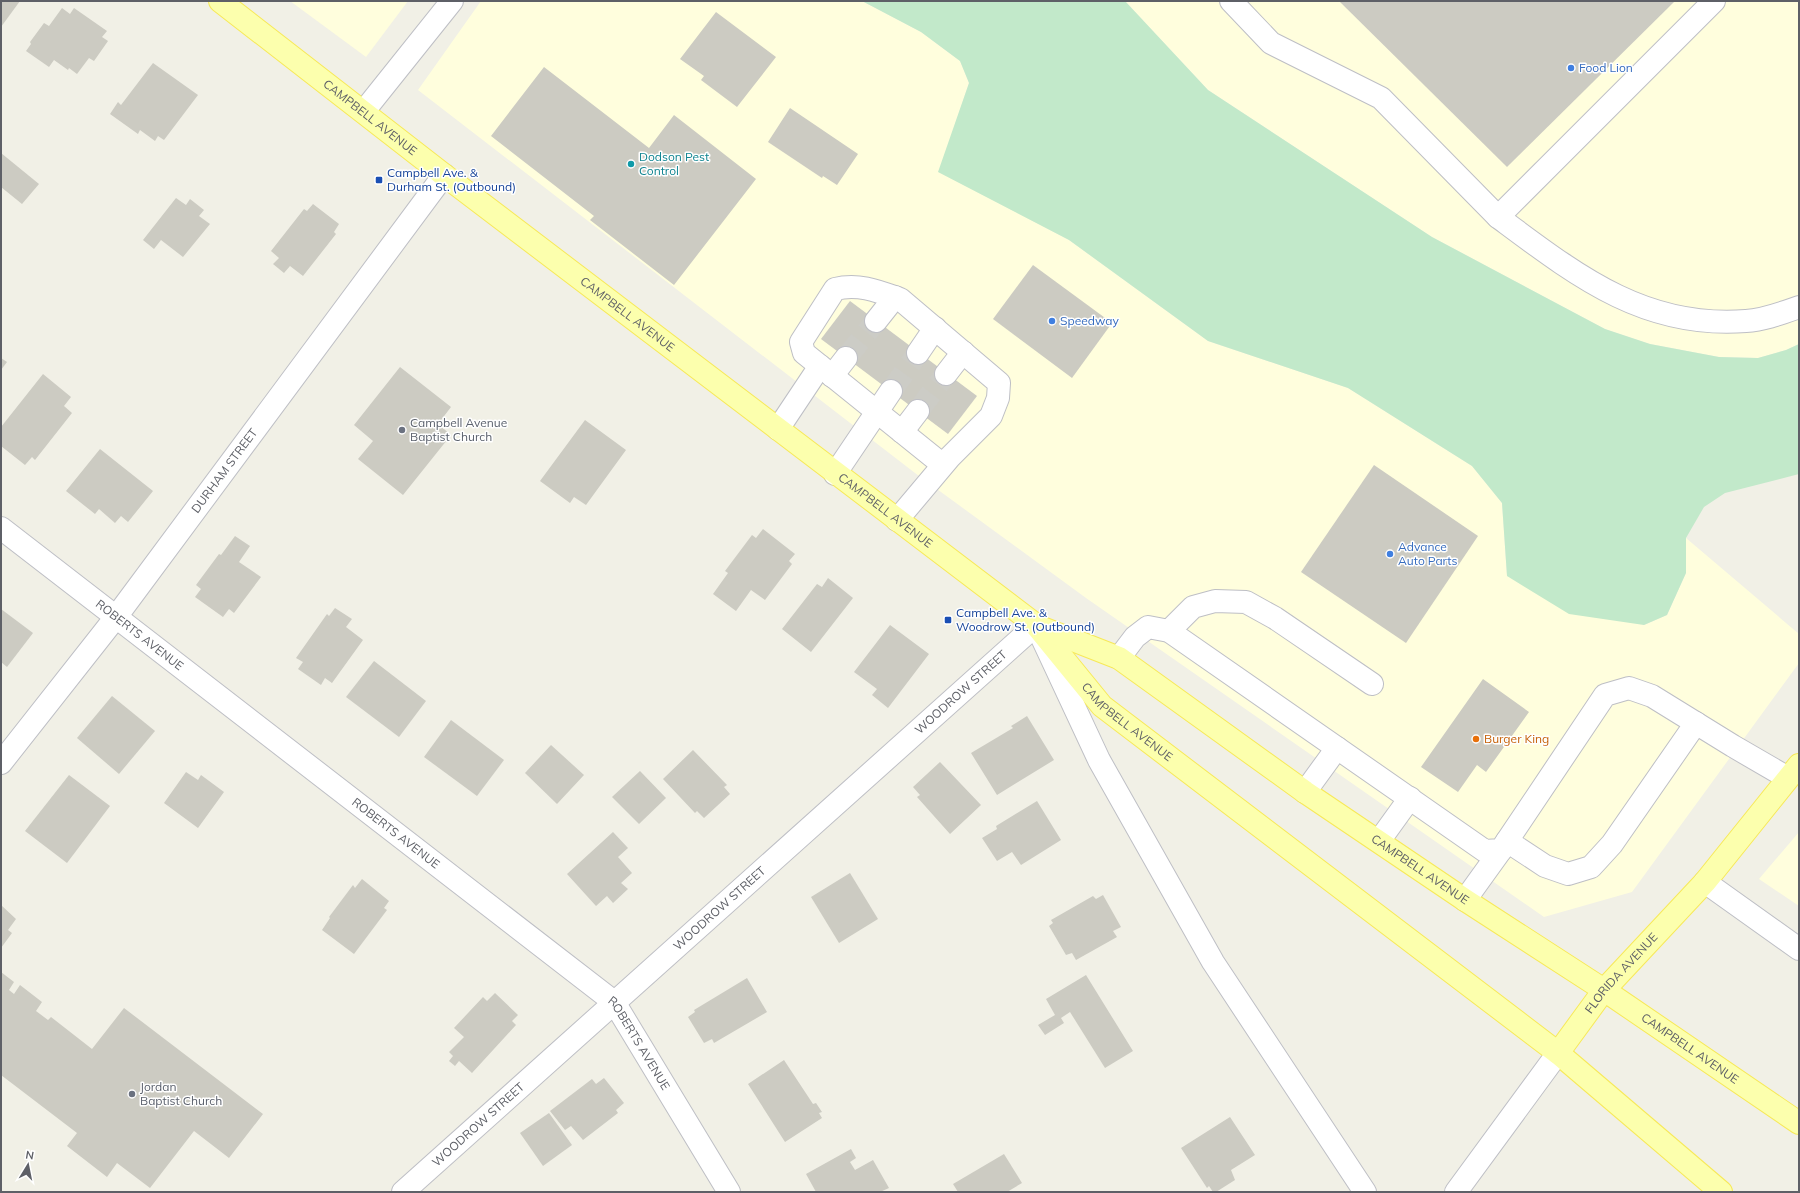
<svg xmlns="http://www.w3.org/2000/svg" width="1800" height="1193" font-family="Mulish,sans-serif">
<rect width="100%" height="100%" fill="#f1f0e6"/>
<g fill="#fffedd">
<path d="M290 1H408L366 57Z"/>
<path d="M481 1H862L921 32 960 61 969 83 939 172 1069 240 1208 341 1348 388 1472 466 1502 503 1507 576 1644 625 1667 615 1686 573V538L1799 634V663L1632 892 1544 917 1086 598 915 473 418 90Z"/>
<path d="M1125 1H1799V344L1786 350 1758 358 1719 357 1650 344 1605 329 1432 237 1208 90Z"/>
<path d="M1799 832V906L1759 879Z"/>
</g>
<path fill="#c2e9ca" d="M862 1H1125L1208 90 1432 237 1605 329 1650 344 1719 357 1758 358 1786 350 1799 344V474L1725 493 1704 507 1686 538V573L1667 615 1644 625 1569 614 1507 576 1502 503 1472 466 1348 388 1208 341 1069 240 938 172 969 83 960 61 921 32Z"/>
<g fill="#cccbc2">
<path d="M1 1H20L1 27Z"/>
<path d="M1339 1H1675L1507 167Z"/>
<path d="M62 8 70 14 74 8 107 31 102 37 108 41 94 61 89 58 77 74 69 68 68 70 54 60 49 67 26 51 31 44 30 42 44 23 49 26Z"/>
<path d="M716 12 776 57 737 107 701 80 704 76 680 59Z"/>
<path d="M153 63 198 95 164 140 158 136 155 141 140 130 138 134 110 114 118 102 121 105Z"/>
<path d="M544 67 649 148 674 115 756 179 674 285 590 220 594 216 491 136Z"/>
<path d="M790 108 858 154 837 185 823 176 822 178 768 142Z"/>
<path d="M1 153 39 184 22 204 1 187Z"/>
<path d="M176 198 186 205 190 199 204 210 199 216 210 224 183 257 161 240 154 249 143 240Z"/>
<path d="M313 204 339 224 334 232 336 234 303 276 290 266 284 273 273 264 279 258 271 251 304 209 307 211Z"/>
<path d="M1033 265 1112 323 1072 378 993 319Z"/>
<path d="M850 301 977 396 948 434 821 339Z"/>
<path d="M1 358 7 362 1 370Z"/>
<path d="M400 367 451 407 438 424 451 435 403 495 358 459 373 441 354 425Z"/>
<path d="M43 374 71 397 64 406 72 413 35 460 32 457 25 465 1 446V427Z"/>
<path d="M585 420 626 450 586 505 574 497 570 503 540 481Z"/>
<path d="M100 449 153 491 128 522 121 516 115 523 99 509 95 514 66 491Z"/>
<path d="M1374 465 1478 536 1406 643 1301 572Z"/>
<path d="M763 529 795 554 789 561 792 564 765 600 751 590 736 611 713 594 728 573 725 571 752 535 756 538Z"/>
<path d="M235 536 250 546 239 562 261 577 234 613 229 609 223 617 195 597 201 589 196 585 219 554 221 555Z"/>
<path d="M828 578 853 598 811 652 782 629 817 584 822 587Z"/>
<path d="M335 608 352 619 346 627 363 640 332 683 325 678 321 685 298 669 303 662 296 658 327 614 329 616Z"/>
<path d="M1 609 33 633 7 667 1 662Z"/>
<path d="M890 625 929 654 888 708 872 695 877 689 854 672Z"/>
<path d="M374 661 426 701 399 737 346 697Z"/>
<path d="M1483 679 1529 712 1486 772 1477 765 1458 792 1421 767Z"/>
<path d="M112 696 155 731 119 774 77 738Z"/>
<path d="M1027 716 1054 760 997 795 971 753 1013 728 1011 726Z"/>
<path d="M451 720 504 760 477 796 424 757Z"/>
<path d="M551 745 584 775 557 804 525 773Z"/>
<path d="M693 750 727 785 724 787 730 794 704 818 697 811 695 813 663 779Z"/>
<path d="M940 762 981 805 950 834 917 797 920 795 913 787Z"/>
<path d="M640 771 666 798 639 824 612 797Z"/>
<path d="M186 772 198 780 201 775 224 792 198 828 164 803Z"/>
<path d="M69 775 110 806 67 863 25 831Z"/>
<path d="M1037 801 1061 840 1021 865 1012 852 997 861 982 838 997 829 996 826Z"/>
<path d="M613 832 628 848 618 857 632 873 621 883 628 889 613 903 607 896 596 906 567 874Z"/>
<path d="M850 873 878 919 839 943 811 897Z"/>
<path d="M362 879 389 901 384 908 387 910 354 954 322 930 330 918 329 917 353 885 355 888Z"/>
<path d="M1103 895 1121 927 1113 931 1117 937 1076 960 1072 953 1066 955 1049 926 1053 923 1051 920 1093 896 1096 899Z"/>
<path d="M1 905 16 919 8 930 12 933 1 948Z"/>
<path d="M1 972 14 982 9 990 14 994 20 985 42 1002 36 1011 48 1020 51 1017 92 1049 124 1008 263 1114 229 1158 194 1131 150 1188 117 1163 107 1177 67 1146 77 1133 1 1075Z"/>
<path d="M1086 975 1133 1051 1105 1068 1070 1012 1061 1018 1064 1023 1045 1035 1038 1025 1055 1015 1046 999Z"/>
<path d="M747 978 767 1012 714 1043 712 1039 704 1043 688 1017 695 1012 694 1010Z"/>
<path d="M495 993 518 1015 512 1021 516 1025 472 1073 459 1061 455 1066 449 1061 453 1056 449 1052 464 1037 454 1028 483 997 487 1001Z"/>
<path d="M784 1060 813 1104 816 1103 822 1112 819 1113 822 1118 785 1142 748 1084Z"/>
<path d="M604 1078 624 1103 616 1110 618 1113 583 1140 571 1126 565 1130 550 1111 592 1079 596 1084Z"/>
<path d="M549 1113 572 1145 543 1166 520 1133Z"/>
<path d="M1230 1117 1255 1155 1231 1170 1235 1180 1216 1192H1213L1209 1186 1207 1188 1181 1148Z"/>
<path d="M851 1149 856 1158 850 1162 855 1170 873 1160 889 1188 880 1192H816L806 1174Z"/>
<path d="M1004 1154 1022 1183 1007 1192H958L953 1184Z"/>
</g>
<g fill="none" stroke-linecap="round" stroke-linejoin="round">
<g stroke="#ccccc6" stroke-width="22" stroke-dasharray="22 11" stroke-linecap="butt">
<path d="M846 358 876 321"/>
<path d="M891 391 918 353"/>
<path d="M918 411 946 374"/>
</g>
<g stroke="#bebfc5" stroke-width="24">
<g id="minor">
<path d="M1231 1 1271 43 1381 98 1498 217"/>
<path d="M1714 1 1498 217C1576 275 1644 329 1746 321 1764 320 1782 313 1799 307"/>
<path d="M364 111 452 1"/>
<path d="M876 321 895 297"/>
<path d="M918 353 935 328"/>
<path d="M946 374 963 352"/>
<path d="M832 376 846 358"/>
<path d="M778 429 820 366"/>
<path d="M902 432 918 411"/>
<path d="M835 474 891 391"/>
<path d="M897 520 950 457 991 416 998 398 999 383 900 299C878 291 858 283 835 289L801 342 804 353 943 465"/>
<path id="s1" d="M1 528 614 1002 729 1192"/>
<path d="M1169 631 1193 607 1215 601 1246 602 1275 618 1372 684"/>
<path d="M1119 658 1135 637 1148 627 1169 631 1485 851 1501 850 1605 695 1629 688 1652 696 1733 746 1788 778"/>
<path id="s2" d="M1 763 116 617 444 175"/>
<path d="M1305 792 1337 748"/>
<path d="M1379 841 1410 798"/>
<path d="M1507 841 1545 866 1568 874 1591 867 1612 844 1696 723"/>
<path d="M1705 882 1799 949"/>
<path d="M1465 900 1501 850"/>
<path id="s3" d="M403 1192 1036 625 1099 760 1213 962 1365 1192"/>
<path d="M1456 1192 1558 1053"/>
</g>
</g>
<g stroke="#f7e959" stroke-width="24">
<g id="major">
<path id="s4" d="M220 1 444 175 1036 625 1102 706 1558 1053 1721 1192"/>
<path id="s5" d="M1037 626 1119 658 1305 792 1465 900 1604 990 1799 1123"/>
<path id="s6" d="M1558 1053 1604 990 1705 882 1799 765"/>
</g>
</g>
<use href="#minor" stroke="#fff" stroke-width="22"/>
<use href="#major" stroke="#fcffad" stroke-width="22"/>
</g>
<g fill="#3f7fe0" stroke="#fff" stroke-width="1.5">
<circle cx="1571" cy="68" r="4"/>
<circle cx="1052" cy="321" r="4"/>
<circle cx="1390" cy="554" r="4"/>
</g>
<circle fill="#0f9aa8" stroke="#fff" stroke-width="1.5" cx="631" cy="164" r="4"/>
<g fill="#1a4fb4" stroke="#fff" stroke-width="1.5">
<rect x="375" y="176" width="8" height="8" rx="2"/>
<rect x="944" y="616" width="8" height="8" rx="2"/>
</g>
<g fill="#6b7280" stroke="#fff" stroke-width="1.5">
<circle cx="402" cy="430" r="4"/>
<circle cx="132" cy="1094" r="4"/>
</g>
<circle fill="#e8710a" stroke="#fff" stroke-width="1.5" cx="1476" cy="739" r="4"/>
<g text-anchor="middle" stroke-width="3" stroke-linejoin="round" paint-order="stroke">
<g font-size="12" fill="#366cbe" stroke="#fff" text-anchor="start">
<text x="1579" y="72">Food Lion</text>
<text x="1060" y="325">Speedway</text>
<text x="1398" y="551">Advance<tspan x="1398" dy="14">Auto Parts</tspan></text>
</g>
<g font-size="12" fill="#5e6067" stroke="#fff">
<text dy="4" stroke="none"><textPath href="#s4" startOffset="190">CAMPBELL AVENUE</textPath></text>
<text dy="4" stroke="none"><textPath href="#s4" startOffset="514">CAMPBELL AVENUE</textPath></text>
<text dy="4" stroke="none"><textPath href="#s2" startOffset="368">DURHAM STREET</textPath></text>
<text dy="4" stroke="none"><textPath href="#s4" startOffset="838">CAMPBELL AVENUE</textPath></text>
<text dy="4" stroke="none"><textPath href="#s1" startOffset="175">ROBERTS AVENUE</textPath></text>
<text dy="4" stroke="none"><textPath href="#s3" startOffset="749">WOODROW STREET</textPath></text>
<text dy="4" stroke="none"><textPath href="#s4" startOffset="1161">CAMPBELL AVENUE</textPath></text>
<text dy="4" stroke="none"><textPath href="#s1" startOffset="499">ROBERTS AVENUE</textPath></text>
<text dy="4" stroke="none"><textPath href="#s5" startOffset="456">CAMPBELL AVENUE</textPath></text>
<text dy="4" stroke="none"><textPath href="#s3" startOffset="425">WOODROW STREET</textPath></text>
<text dy="4" stroke="none"><textPath href="#s6" startOffset="102">FLORIDA AVENUE</textPath></text>
<text dy="4" stroke="none"><textPath href="#s1" startOffset="823">ROBERTS AVENUE</textPath></text>
<text dy="4" stroke="none"><textPath href="#s5" startOffset="780">CAMPBELL AVENUE</textPath></text>
<text dy="4" stroke="none"><textPath href="#s3" startOffset="101">WOODROW STREET</textPath></text>
</g>
<g font-size="12" fill="#0d838f" stroke="#fff" text-anchor="start">
<text x="639" y="161">Dodson Pest<tspan x="639" dy="14">Control</tspan></text>
</g>
<g font-size="12" fill="#164399" stroke="#fff" text-anchor="start">
<text x="387" y="177">Campbell Ave. &amp;<tspan x="387" dy="14">Durham St. (Outbound)</tspan></text>
<text x="956" y="617">Campbell Ave. &amp;<tspan x="956" dy="14">Woodrow St. (Outbound)</tspan></text>
</g>
<g font-size="12" fill="#5b616d" stroke="#fff" text-anchor="start">
<text x="410" y="427">Campbell Avenue<tspan x="410" dy="14">Baptist Church</tspan></text>
<text x="140" y="1091">Jordan<tspan x="140" dy="14">Baptist Church</tspan></text>
</g>
<g font-size="12" fill="#c56008" stroke="#fff" text-anchor="start">
<text x="1484" y="743">Burger King</text>
</g>
</g>
<rect width="1800" height="1193" fill="none" stroke="#5e6067" stroke-width="4"/>
<g transform="translate(28 1165) rotate(10)" stroke="#ffffff" stroke-width="3" paint-order="stroke">
<path d="M0-3L7 15L0 10L-7 15Z" fill="#5e6067"/>
<text y="-6" font-size="11" font-weight="bold" text-anchor="middle" fill="#5e6067">N</text>
</g>
</svg>
